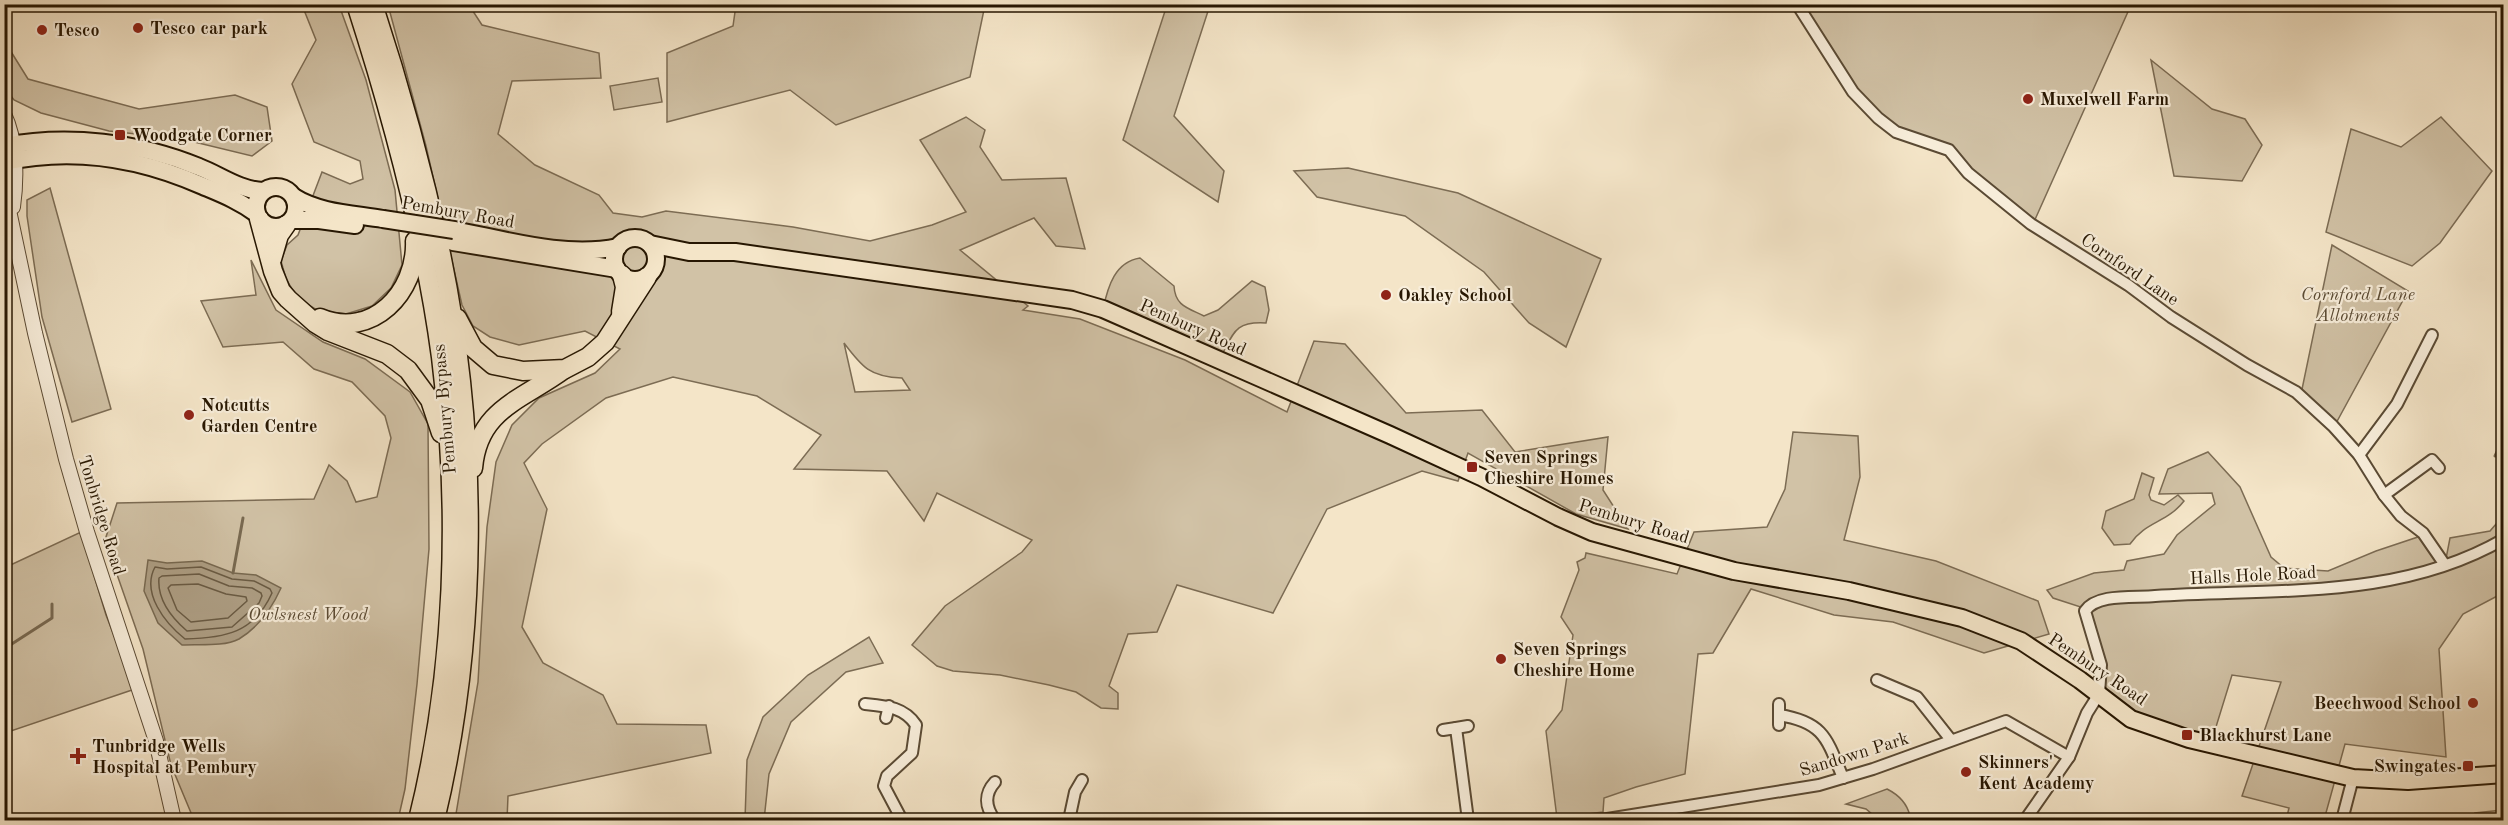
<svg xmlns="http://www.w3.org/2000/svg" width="2508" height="825" font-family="'Old Standard TT',serif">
<rect width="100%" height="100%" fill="#f4e5c8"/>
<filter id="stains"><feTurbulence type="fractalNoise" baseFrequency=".00333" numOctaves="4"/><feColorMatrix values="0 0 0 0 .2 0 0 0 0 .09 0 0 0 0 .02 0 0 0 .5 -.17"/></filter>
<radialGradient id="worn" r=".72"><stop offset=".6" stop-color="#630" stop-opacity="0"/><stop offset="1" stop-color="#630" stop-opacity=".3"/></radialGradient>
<g fill="#d1c2a6" stroke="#7c6c54" stroke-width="1.5" fill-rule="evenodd">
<path d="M302 5H339L366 80 395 190 402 265 391 288 372 306 346 314 317 310 298 299 286 279 281 261 287 245 298 235 322 172 350 184 363 179 360 161 314 142 292 84 316 40Z"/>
<path d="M388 5H469L482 25 599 53 601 78 512 81 498 134 535 165 599 195 613 213 642 217 666 211 793 227 870 241 932 225 966 212 920 140 966 117 985 130 980 147 1002 180 1066 178 1085 249 1056 246 1034 218 960 250 1028 306 1023 310 1080 319 1185 360 1287 412 1314 341 1345 344 1406 413 1482 410 1515 452 1608 437 1603 490 1628 529 1576 514 1468 453 1458 481 1422 471 1327 509 1273 613 1177 585 1157 632 1128 634 1109 686 1118 693V709L1101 708 1076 692 1049 685 1000 675 953 671 937 666 912 645 945 606 1022 552 1032 540 937 493 924 521 887 471 794 469 821 435 757 396 673 377 606 398 542 444 524 463 547 509 522 627 543 663 603 695 617 724 706 725 711 753 508 796 507 820H455L478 682 487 527 496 462 512 425 539 398 595 373 620 349 585 331 519 345 490 337 473 326 462 305 426 146ZM844 343C862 367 870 377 902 378L910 390 855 392Z"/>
<path d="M736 5V4L985 5 970 77 836 125 790 90 667 122V53L733 26Z"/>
<path d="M1167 5H1210L1174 116 1224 171 1218 202 1123 140Z"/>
<path d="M1797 5H2131L2033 224 1949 150 1878 118Z"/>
<path d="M5 42 28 79 139 109 235 95 267 107 272 141 252 156 182 139 109 131 41 113 14 100 5 88Z"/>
<path d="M2151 60 2212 109 2245 119 2262 145 2242 181 2174 176Z"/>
<path d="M658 78 662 102 614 110 610 86Z"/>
<path d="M2441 117 2492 171 2440 243 2412 266 2326 232 2351 129 2401 147Z"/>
<path d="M1348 168 1458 193 1601 259 1566 347 1529 323 1484 272 1405 216 1317 197 1294 171Z"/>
<path d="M50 188 111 409 72 422 42 317 27 216V200Z"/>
<path d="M2332 245 2408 291 2335 425 2301 394Z"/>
<path d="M1140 258 1174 286C1175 306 1188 308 1204 316L1218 310 1252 281 1265 287 1269 310 1266 323C1233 321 1234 334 1219 360L1103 309C1108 286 1115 262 1140 258Z"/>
<path d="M251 260 276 310 323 342 365 359 410 392 428 424 429 549 417 684 405 789 398 820H194L171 765 143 649 105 540 117 503 314 499 329 465 347 481 356 502 377 497 391 438 385 416 352 382 314 369 283 342 223 347 201 301 256 295Z"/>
<path d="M1793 432 1858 436 1860 477 1844 540 1936 561 2038 601 2049 634 1984 653 1893 622 1834 615 1751 589 1713 653 1698 654 1685 774 1636 787 1604 798 1603 812 1557 818 1546 731 1562 710 1573 635 1561 617 1579 570 1577 562 1585 558 1586 553 1677 574 1694 532 1767 527 1785 489Z"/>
<path d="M2208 452 2240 487 2271 557 2284 568 2328 571 2376 551 2424 535 2445 564 2450 538 2490 531 2503 516V593L2463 614 2439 649 2446 757 2345 744 2324 820H2286L2289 808 2242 796 2281 682 2232 675 2211 743 2152 724 2106 698 2087 609 2053 598 2047 590 2094 573 2124 570 2127 561 2164 554 2177 535 2215 504 2212 493 2159 494 2168 469Z"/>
<path d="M2142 473 2154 478 2149 495 2151 500 2164 505 2178 495 2184 501C2167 523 2146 521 2130 544L2114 545 2102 528 2106 511 2134 499Z"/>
<path d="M81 532 106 615 135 689 5 733 4 568Z"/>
<path d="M869 637 883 663 846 672 791 722 769 774 764 820H745L747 760 763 717 808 675Z"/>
<path d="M1887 789C1899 795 1907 803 1910 816L1907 820H1879L1866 809 1846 804Z"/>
<path d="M2502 810 2503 820H2476L2475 813Z"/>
</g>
<path fill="#ae9f85" stroke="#786951" stroke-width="1.5" d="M148 560 167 563 202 561 233 573 256 575 281 588C272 608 259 627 239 639 224 647 199 644 182 645L158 623 144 591Z"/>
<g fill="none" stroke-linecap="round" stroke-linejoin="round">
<g stroke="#6a5b44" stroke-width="1.5">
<path d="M155 567 167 569 201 567 232 579 254 581 270 589 272 593C254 633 225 638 185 639 165 623 141 593 155 567Z"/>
<path d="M199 574 229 586 252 588 261 593 262 596 259 603 232 627 187 631C172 618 157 600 159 578L162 576Z"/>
<path d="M198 584 226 594 246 597 247 601 228 618 191 622 177 610 168 588 171 585Z"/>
</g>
<g stroke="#786951" stroke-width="3">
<path d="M2495 456 2504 438"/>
<path d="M233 573 243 518"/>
<path d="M4 649 52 618V604"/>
</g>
<g stroke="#5a4a34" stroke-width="14">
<g id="minor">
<path d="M1797 4 1853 92 1878 118 1896 132 1949 150 1968 173 2031 224 2128 285 2171 317 2247 365 2296 392 2333 426 2359 455 2384 495 2401 516 2423 533 2445 565"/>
<path d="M2359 455 2397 404 2432 335"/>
<path d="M2384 495 2432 460 2439 468"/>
<path d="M1877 680 1917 697 1951 740"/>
<path d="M865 704C886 706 904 707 916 725L912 753 887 776 884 786 902 820"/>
<path d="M1779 715C1824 722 1827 739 1843 778"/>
<path d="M886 718 889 706"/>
<path d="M1779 725V704"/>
<path d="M1456 728 1468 726"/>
<path d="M1443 730 1456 728 1468 820"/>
<path d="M995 820C985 807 984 794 995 782"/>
<path d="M1069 820 1075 792 1082 780"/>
<path d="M1601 820 1819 785 1873 769 2006 721 2069 757"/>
<path d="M2025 820 2069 757 2087 713 2099 694 2101 665 2085 611C2097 593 2135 598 2155 596 2272 588 2397 601 2504 539"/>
<path d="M2342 820 2353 778"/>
</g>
</g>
<g stroke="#5a4a34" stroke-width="16">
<g id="tertiary">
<path d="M4 114C17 141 17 178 13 207"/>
<path d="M4 187 35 333 66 459 87 532 156 741 174 820"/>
</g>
</g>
<g stroke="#271702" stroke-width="20">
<g id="primary">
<path d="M4 146C68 134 139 142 199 167 220 175 239 190 263 191"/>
<path d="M4 162C72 147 140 158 203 186 222 194 240 201 257 214"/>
<circle cx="276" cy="207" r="20"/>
<path d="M294 197C319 213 354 214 383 219"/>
<path d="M292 220H319L355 225"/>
<path d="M454 230C507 240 565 258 618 247"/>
<circle cx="635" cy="259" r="21"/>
<path d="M453 242 617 269"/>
<path d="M650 244 689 252H735L1072 300 1103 309 1390 435 1481 477 1558 517 1592 532 1734 571 1849 591 1962 618 2021 641 2080 680 2131 719 2189 739 2353 778 2408 781 2504 774"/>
</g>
</g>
<g stroke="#271702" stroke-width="21">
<g id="trunk">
<path d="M356 4C393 119 425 237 441 357 460 509 455 671 418 820"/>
<path d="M373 4C400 86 423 170 441 254 479 438 479 637 435 820"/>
<path d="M259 219 273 271 281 291 288 299 315 323 328 331 387 354 408 370 430 400 441 433"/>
<path d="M272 259 279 235 286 225"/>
<path d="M621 312 625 287 622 275"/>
<path d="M320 318C372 340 417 292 415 241"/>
<path d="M457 318 473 348 493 365 523 371 565 369 588 357 605 342 647 277"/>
<path d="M473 468C478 409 522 400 563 370"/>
</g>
</g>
<use href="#minor" stroke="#f8eedb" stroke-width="10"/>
<use href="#tertiary" stroke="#f8eedb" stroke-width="14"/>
<use href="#primary" stroke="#f4e5c8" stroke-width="16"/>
<use href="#trunk" stroke="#f4e5c8" stroke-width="18"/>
<g stroke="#271702" stroke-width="20" stroke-linecap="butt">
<path id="primary-bridge" d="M383 219 454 230"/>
</g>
<use href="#primary-bridge" stroke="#f4e5c8" stroke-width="16"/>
</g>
<g fill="#8f2418" stroke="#f8eedb" stroke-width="2">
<circle cx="138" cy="28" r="6"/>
<circle cx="42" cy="30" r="6"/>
<circle cx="2028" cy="99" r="6"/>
<rect x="114" y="129" width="12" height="12" rx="3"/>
<circle cx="1386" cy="295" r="6"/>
<circle cx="189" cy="415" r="6"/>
<rect x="1466" y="461" width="12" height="12" rx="3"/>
<circle cx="1501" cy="659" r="6"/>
<circle cx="2473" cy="703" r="6"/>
<rect x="2181" y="729" width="12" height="12" rx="3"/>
<path d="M75 747h6v6h6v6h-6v6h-6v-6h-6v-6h6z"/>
<rect x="2462" y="760" width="12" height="12" rx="3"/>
<circle cx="1966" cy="772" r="6"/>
</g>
<g text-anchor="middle" stroke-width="4.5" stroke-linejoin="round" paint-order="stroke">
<g font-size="18" font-weight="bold" fill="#271702" stroke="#f8eedb" text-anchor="start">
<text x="150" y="34">Tesco car park</text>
<text x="54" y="36">Tesco</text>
<text x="2040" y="105">Muxelwell Farm</text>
<text x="132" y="141">Woodgate Corner</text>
<text x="1398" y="301">Oakley School</text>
<text x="201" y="411">Notcutts<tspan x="201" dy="21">Garden Centre</tspan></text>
<text x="1484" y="463">Seven Springs<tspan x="1484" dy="21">Cheshire Homes</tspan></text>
<text x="1513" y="655">Seven Springs<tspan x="1513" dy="21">Cheshire Home</tspan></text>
<text x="2461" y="709" text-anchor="end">Beechwood School</text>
<text x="2199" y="741">Blackhurst Lane</text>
<text x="92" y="752">Tunbridge Wells<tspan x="92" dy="21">Hospital at Pembury</tspan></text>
<text x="1978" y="768">Skinners'<tspan x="1978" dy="21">Kent Academy</tspan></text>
<text x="2456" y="772" text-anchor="end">Swingates</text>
</g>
<g font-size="18" fill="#271702" stroke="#f8eedb">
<text transform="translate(458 212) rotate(10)" y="6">Pembury Road</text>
<text transform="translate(2130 269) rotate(34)" y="6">Cornford Lane</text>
<text transform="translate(1193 327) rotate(24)" y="6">Pembury Road</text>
<text transform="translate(444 409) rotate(-95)" y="6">Pembury Bypass</text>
<text transform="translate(102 515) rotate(73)" y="6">Tonbridge Road</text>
<text transform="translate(1634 521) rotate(17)" y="6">Pembury Road</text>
<text transform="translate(2253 575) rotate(-3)" y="6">Halls Hole Road</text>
<text transform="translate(2098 669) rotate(34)" y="6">Pembury Road</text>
<text transform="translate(1854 754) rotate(-17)" y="6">Sandown Park</text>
</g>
<g font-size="18" font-style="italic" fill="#5a4a33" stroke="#f8eedb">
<text x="2358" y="300">Cornford Lane<tspan x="2358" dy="21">Allotments</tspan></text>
<text x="308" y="620">Owlsnest Wood</text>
</g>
</g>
<rect width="2508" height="825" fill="none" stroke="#f4e5c8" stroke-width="24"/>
<rect x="6" y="6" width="2496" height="813" fill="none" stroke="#271702" stroke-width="3"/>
<rect x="12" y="12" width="2484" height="801" fill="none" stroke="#271702" stroke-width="1.5"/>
<rect width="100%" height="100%" filter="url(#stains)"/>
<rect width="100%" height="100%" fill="url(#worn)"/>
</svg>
